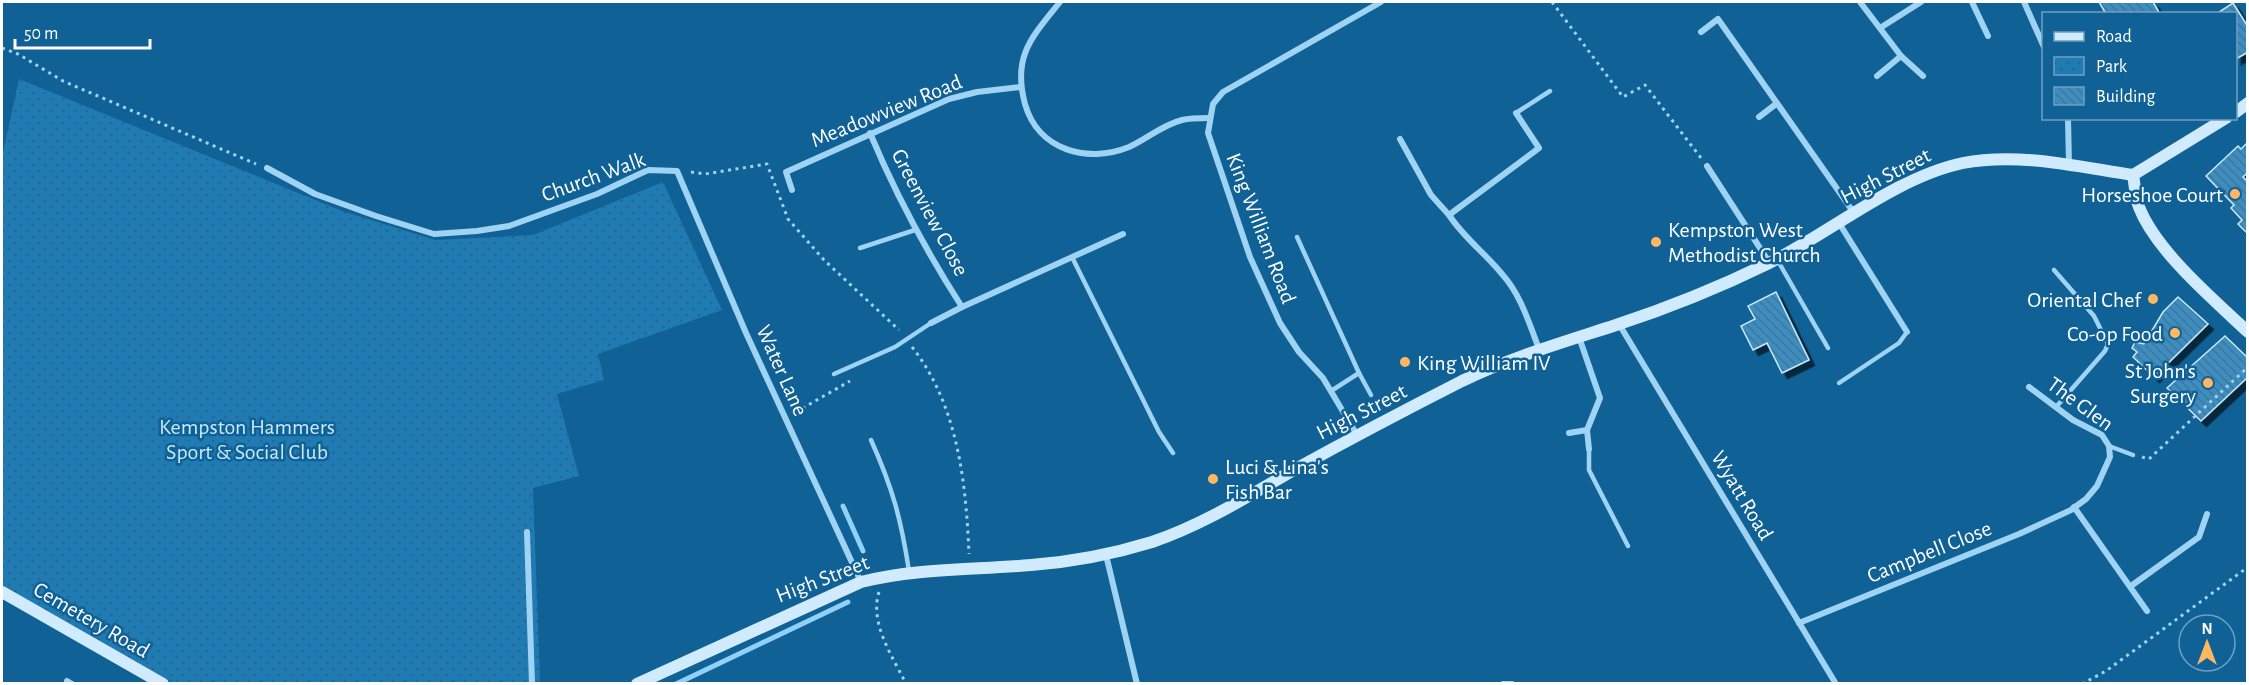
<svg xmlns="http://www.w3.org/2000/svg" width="2249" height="685" font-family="'Alegreya Sans',sans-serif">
<defs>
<pattern id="park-dots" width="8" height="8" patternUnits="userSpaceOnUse" patternTransform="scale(1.5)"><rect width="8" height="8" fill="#1e7bb4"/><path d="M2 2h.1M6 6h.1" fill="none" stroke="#356480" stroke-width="1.8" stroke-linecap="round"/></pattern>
<pattern id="building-back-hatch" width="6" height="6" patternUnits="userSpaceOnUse" patternTransform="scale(1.5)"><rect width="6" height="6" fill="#3d8dc0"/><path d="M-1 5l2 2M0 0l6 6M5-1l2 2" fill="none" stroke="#427697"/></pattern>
<filter id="shadow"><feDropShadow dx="5.5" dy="5.5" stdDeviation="0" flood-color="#0009"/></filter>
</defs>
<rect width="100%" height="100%" fill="#106196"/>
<path fill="url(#park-dots)" d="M19 79 342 211 435 240 533 235 663 182 722 310 598 354 604 380 557 394 579 476 533 488 540 683H174L2 587V157Z"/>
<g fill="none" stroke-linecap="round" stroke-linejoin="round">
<g stroke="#91d1f8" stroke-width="5">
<path d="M843 506 863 551"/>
<path d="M676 684 848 602"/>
</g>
</g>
<g fill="url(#building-back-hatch)" stroke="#c7e9fe" stroke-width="1.5" filter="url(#shadow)">
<path d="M2099 2H2153L2160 14H2106Z"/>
<path d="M2233 3 2248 27V52L2236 59V14H2216Z"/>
<path d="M2248 142V172L2243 177 2248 182V234L2238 224 2242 220 2231 208 2234 205 2206 176 2238 146 2241 149Z"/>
<path d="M1776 292 1809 360 1782 373 1767 343 1753 350 1741 326 1755 319 1748 306Z"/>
<path d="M2178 297 2208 324 2154 377 2133 357 2137 352 2132 348 2135 342 2144 344 2163 312Z"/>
<path d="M2225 336 2248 358V377L2201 421 2167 388Z"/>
</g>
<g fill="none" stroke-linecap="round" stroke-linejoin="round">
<g stroke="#9fd3f4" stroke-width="3" stroke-dasharray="3 4.5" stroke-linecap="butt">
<path d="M1552 2 1623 97 1645 85 1701 158"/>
<path d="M2 48 18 54 63 81 256 164"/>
<path d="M691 172 705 174 767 164 788 219 824 260 899 330"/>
<path d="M912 347C958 405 966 483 969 554"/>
<path d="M796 412 850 381"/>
<path d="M2142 457 2149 459 2248 367"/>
<path d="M879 592C869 623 893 657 906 684"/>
<path d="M2082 684 2106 671 2248 567"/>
</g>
<g stroke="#9fd3f4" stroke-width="4.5">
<path d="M1516 113 1550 91"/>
<path d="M1297 237 1359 373 1331 391"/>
<path d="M860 248 915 230"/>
<path d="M1072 257 1159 432 1173 453"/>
<path d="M1778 261 1828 348"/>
<path d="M2054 270 2094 316 2108 344 2105 351 2056 407"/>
<path d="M1359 373 1371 395"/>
<path d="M834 374 895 347 931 323"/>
<path d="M1839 383 1899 343 1907 332"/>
<path d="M871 440C893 489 901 519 909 571"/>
<path d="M2109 446 2133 455"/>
<path d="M1589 449V470L1628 546"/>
</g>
<g stroke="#9fd3f4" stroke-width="6">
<path d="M1060 2C1032 37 1012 56 1025 104 1038 150 1087 164 1129 147 1147 139 1162 125 1182 120 1190 118 1200 118 1209 118"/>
<path d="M1860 2 1901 56 1923 76"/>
<path d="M1972 2 1988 36"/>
<path d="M2024 2 2044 47"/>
<path d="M1880 28 1921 2"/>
<path d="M1701 32 1718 19 1854 213"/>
<path d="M1877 76 1901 56"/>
<path d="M1516 113 1539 148 1449 215C1464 238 1485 253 1502 274 1521 295 1529 323 1539 349"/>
<path d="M1759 117 1776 104"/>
<path d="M2068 118 2069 165"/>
<path d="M870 133C896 195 926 251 962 307L931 323"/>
<path d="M1400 139 1431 195 1449 215"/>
<path d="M1707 166 1769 262"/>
<path d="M267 168 315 194 376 216 434 234 477 231 509 226 597 194 648 170 677 171 746 333 861 582"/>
<path d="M792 190 786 172 949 99 977 92 1021 87"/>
<path d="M1839 223 1907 332"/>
<path d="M962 307 1123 234"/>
<path d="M1619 324 1836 684"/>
<path d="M1579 337 1600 398 1587 430 1589 449"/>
<path d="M1569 433 1587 430"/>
<path d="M1357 435 1323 378 1299 352 1280 323 1250 257 1208 133 1213 104 1223 92 1381 2"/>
<path d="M2074 507 2147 611"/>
<path d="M527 532 532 684"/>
<path d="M1106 555 1137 684"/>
<path d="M2131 586 2199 537 2207 514"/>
<path d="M1799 623 2019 534 2071 510 2086 499 2097 486 2110 457 2109 446 2102 435 2073 420 2029 387"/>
<path d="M67 681 72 684"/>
<path d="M1503 684H1512"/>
</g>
<g stroke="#cfebfd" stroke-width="12">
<path d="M2236 112 2248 103"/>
<path d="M2133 175C2135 185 2135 198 2139 207 2156 251 2213 299 2248 332"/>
<path d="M2133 175 2226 118"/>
<path d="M2 592 163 684"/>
<path d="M637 684 861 582C916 568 974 570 1031 565 1071 562 1113 554 1152 542 1202 525 1247 497 1292 471 1348 440 1405 410 1462 381 1512 357 1564 342 1616 325 1668 308 1720 287 1769 263 1830 233 1896 177 1963 163 2018 152 2079 167 2133 175"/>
</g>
</g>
<g fill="#ffb862" stroke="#106196" stroke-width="2">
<circle cx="2235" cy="194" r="6"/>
<circle cx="1656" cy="242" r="6"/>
<circle cx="2153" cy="299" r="6"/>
<circle cx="2175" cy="333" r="6"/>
<circle cx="1405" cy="362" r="6"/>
<circle cx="2208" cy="383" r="6"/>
<circle cx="1213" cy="479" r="6"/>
</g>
<g text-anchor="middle" stroke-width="5" stroke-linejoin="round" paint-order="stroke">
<g font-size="22" fill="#fff" stroke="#106196">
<text transform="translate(886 110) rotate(-22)" y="8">Meadowview Road</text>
<text transform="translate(1885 175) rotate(-27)" y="8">High Street</text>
<text transform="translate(593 176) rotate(-20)" y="8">Church Walk</text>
<text transform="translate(931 212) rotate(62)" y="8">Greenview Close</text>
<text transform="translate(1262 228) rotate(69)" y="8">King William Road</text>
<text transform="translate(783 370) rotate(66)" y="8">Water Lane</text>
<text transform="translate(2081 403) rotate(36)" y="8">The Glen</text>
<text transform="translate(1361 411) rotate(-27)" y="8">High Street</text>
<text transform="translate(1743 495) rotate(59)" y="8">Wyatt Road</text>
<text transform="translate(1929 551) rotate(-22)" y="8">Campbell Close</text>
<text transform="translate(822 578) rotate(-21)" y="8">High Street</text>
<text transform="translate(92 619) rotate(30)" y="8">Cemetery Road</text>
</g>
<g font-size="22" fill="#fff" stroke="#106196" text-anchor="end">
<text x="2223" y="202">Horseshoe Court</text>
<text x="1668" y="237" text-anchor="start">Kempston West<tspan x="1668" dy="25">Methodist Church</tspan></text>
<text x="2141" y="307">Oriental Chef</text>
<text x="2163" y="341">Co-op Food</text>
<text x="1417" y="370" text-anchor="start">King William IV</text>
<text x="2196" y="378">St John's<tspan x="2196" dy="25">Surgery</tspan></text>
<text x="1225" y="474" text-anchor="start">Luci &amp; Lina's<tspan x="1225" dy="25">Fish Bar</tspan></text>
</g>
<g font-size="22" fill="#c7e9fe" stroke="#106196">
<text x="247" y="434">Kempston Hammers<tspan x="247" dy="25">Sport &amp; Social Club</tspan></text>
</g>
</g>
<rect width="2249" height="685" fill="none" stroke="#ffffff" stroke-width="6"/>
<rect x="2042" y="12" width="195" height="108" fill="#106196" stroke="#70a0c0" stroke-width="1.5"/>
<rect x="2054" y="32" width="30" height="9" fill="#cfebfd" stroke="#70a0c0" stroke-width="1.5"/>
<text x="2096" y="42" font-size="18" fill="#ffffff">Road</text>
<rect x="2054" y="57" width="30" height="18" fill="url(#park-dots)" stroke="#70a0c0" stroke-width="1.5"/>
<text x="2096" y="72" font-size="18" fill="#ffffff">Park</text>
<rect x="2054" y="87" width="30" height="18" fill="url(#building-back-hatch)" stroke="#70a0c0" stroke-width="1.5"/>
<text x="2096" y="102" font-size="18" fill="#ffffff">Building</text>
<g transform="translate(2207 643)"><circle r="28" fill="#106196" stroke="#70a0c0" stroke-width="1.5"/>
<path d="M0-4.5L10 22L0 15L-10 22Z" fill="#ffb862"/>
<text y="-9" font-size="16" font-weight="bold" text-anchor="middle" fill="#ffffff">N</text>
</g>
<path d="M15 39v9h135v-9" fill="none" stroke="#ffffff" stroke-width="3"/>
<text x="24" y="39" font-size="18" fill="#ffffff" stroke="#106196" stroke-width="4.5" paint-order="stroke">50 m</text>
</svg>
